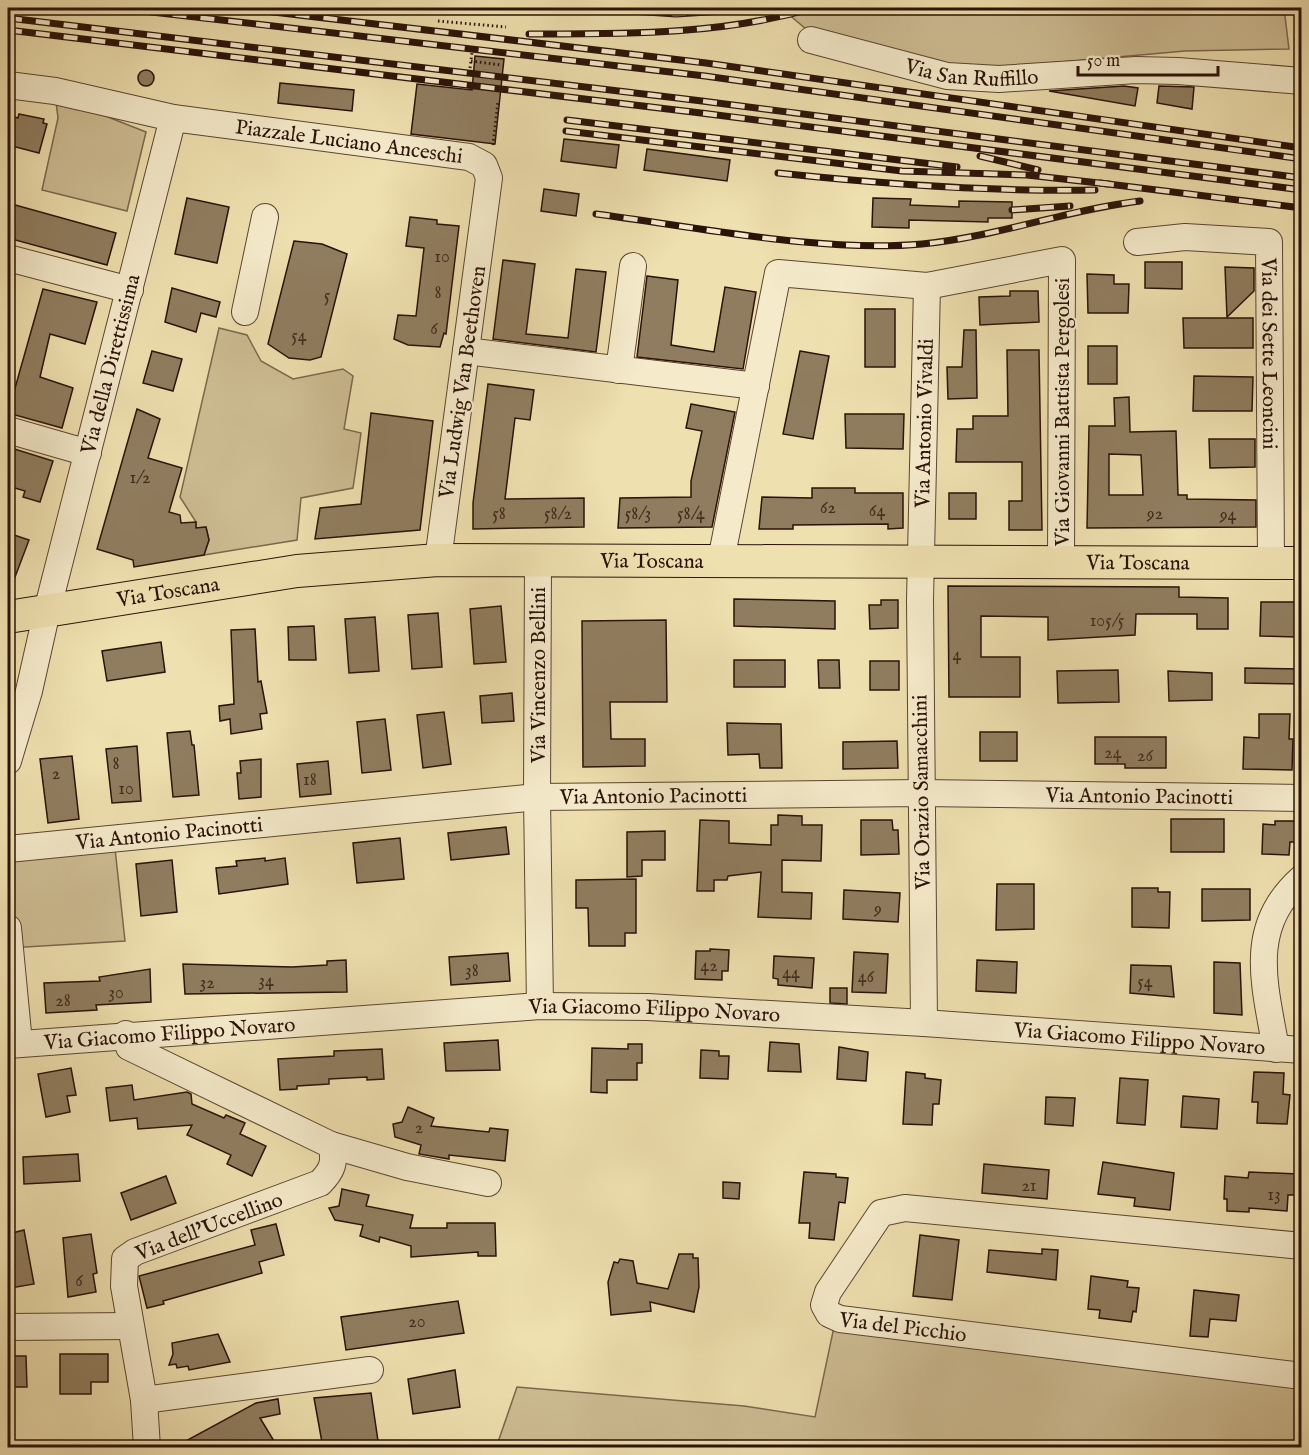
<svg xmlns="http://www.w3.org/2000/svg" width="1309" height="1455" font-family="'IM FELL English',serif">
<rect width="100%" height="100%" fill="#efe0af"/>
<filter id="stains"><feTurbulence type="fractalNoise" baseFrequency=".00333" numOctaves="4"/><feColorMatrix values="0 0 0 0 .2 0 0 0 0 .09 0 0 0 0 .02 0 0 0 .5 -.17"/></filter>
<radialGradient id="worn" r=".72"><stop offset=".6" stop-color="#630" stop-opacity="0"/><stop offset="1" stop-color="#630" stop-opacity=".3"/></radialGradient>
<g fill="#cebd93" stroke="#7c684e" stroke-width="1.5">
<path d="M781 8H1284L1289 49 1185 51 994 68 946 66 812 34Z"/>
<path d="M56 102 103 115 146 132 127 211 42 190 58 118Z"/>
<path d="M219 328 247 335 261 361 293 379 343 369 353 376 344 429 361 433 353 488 301 498 297 540 204 555 209 540 206 527 196 528V522L180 497Z"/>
<path d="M114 839 125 941 9 948 8 849Z"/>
<path d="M835 1322 1301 1379V1447L496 1448 517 1387 744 1406 815 1417Z"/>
</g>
<g fill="#907d5f" stroke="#2a1208" stroke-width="1.5" fill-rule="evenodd">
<path d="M475 56 504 59 495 144 411 134 417 84 472 90Z"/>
<circle cx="146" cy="78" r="8"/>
<path d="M280 83 354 90 352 111 278 103Z"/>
<path d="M1124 86 1138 88 1135 106 1049 91Z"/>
<path d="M1159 86 1194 87 1192 109 1157 103Z"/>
<path d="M19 114 44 119 43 123 47 124 39 153 8 145V115L18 118Z"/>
<path d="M564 139 619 145 616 168 561 161Z"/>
<path d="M647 149 730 160 727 181 644 170Z"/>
<path d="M544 189 579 194 576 216 541 211Z"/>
<path d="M187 198 229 207 217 263 175 254Z"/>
<path d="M873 198 911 199 910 205 959 207V201L1012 202V218H988V222L909 220V228L872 227Z"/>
<path d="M8 203 116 233 107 265 8 238Z"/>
<path d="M410 217 437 220V224L459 226 446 334 444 333 440 347 408 345 394 339 398 315 416 316 424 248 406 246Z"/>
<path d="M294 241 322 244 347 254 321 357 310 360 289 358 268 344Z"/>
<path d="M503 260 535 264 526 334 568 338 576 269 606 272 596 352 493 339Z"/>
<path d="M1145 262H1182V289L1145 288Z"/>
<path d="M1225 267 1254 268V291L1227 317Z"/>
<path d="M1087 274 1114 275V284H1129L1128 313H1088Z"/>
<path d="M647 276 678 280 671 345 714 352 725 287 756 292 743 369 637 357Z"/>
<path d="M172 288 220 302 216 317 201 313 196 332 165 322Z"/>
<path d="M43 289 97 302 85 344 50 334 40 377 73 388 62 428 8 413Z"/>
<path d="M1010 291H1038L1039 322 980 325 979 297 1010 296Z"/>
<rect x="865" y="309" width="30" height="58"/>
<path d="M1183 318H1253V348H1184Z"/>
<path d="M964 330H976L977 398 948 399 947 367H962Z"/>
<rect x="1088" y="346" width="29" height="38"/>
<path d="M1007 350H1039L1042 530H1009V501H1022V462H956L957 429H973V416H1008Z"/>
<path d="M152 351 182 359 173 391 143 383Z"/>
<path d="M800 351 829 356 813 439 783 434Z"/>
<path d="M1194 376 1253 377 1252 411H1193Z"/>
<path d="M488 384 534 390 530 420 515 418 505 499 584 498V527L473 529V503Z"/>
<path d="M1129 397 1130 432 1176 431 1178 495H1187V499L1256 500V527L1087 528 1089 426H1115L1114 398ZM1109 454 1141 455 1143 495H1109Z"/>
<path d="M691 404 735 412 712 527 618 528 620 498 691 497V481L702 431 686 428Z"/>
<path d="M137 409 160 419 148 458 182 468 169 512 180 515 181 523 196 522V528L206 527 209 540 204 555 134 567 133 560 97 549Z"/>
<path d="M371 413 433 421 420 530 315 539 320 508 361 504Z"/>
<path d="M845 414H904L903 449 846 448Z"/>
<path d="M1209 439H1255V467L1210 468Z"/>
<path d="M8 447 53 461 40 502 23 497 25 491 8 486Z"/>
<path d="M812 488H855V493H903V528L888 529V524L793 525V529H759L762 497 812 498Z"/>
<rect x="949" y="493" width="27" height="26"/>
<path d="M8 533 29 540 9 593H8Z"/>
<path d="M948 586 1179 587V597L1228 598V629H1197V614H1136L1135 635 1048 640V617L981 616V657H1020V697H949Z"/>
<path d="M734 599 835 601V629L734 626Z"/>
<path d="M881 600H898V628L870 629 869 605H881Z"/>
<path d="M1261 602H1295L1297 637 1260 636Z"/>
<path d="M501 606 506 662 474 664 470 609Z"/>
<path d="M438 613 442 667 412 669 408 615Z"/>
<path d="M375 617 379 671 349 673 345 619Z"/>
<path d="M666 620 667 702H610L611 739H645V766L583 767 582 621Z"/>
<path d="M314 626 316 660H289L288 627Z"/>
<path d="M255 629 258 682 261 681 267 713 260 714 262 729 231 734 230 719 220 721 219 706 234 704 231 630Z"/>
<path d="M161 642 165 672 107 681 102 651Z"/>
<rect x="734" y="660" width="51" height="27"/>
<path d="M818 660H839L840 688H819Z"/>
<rect x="870" y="661" width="29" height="29"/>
<path d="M1245 668 1302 669V684L1245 683Z"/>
<path d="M1118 670 1119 702 1058 703 1057 671Z"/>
<path d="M1168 671 1212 673V700L1169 701Z"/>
<path d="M512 693 514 721 482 723 480 696Z"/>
<path d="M444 712 451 764 423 768 417 715Z"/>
<path d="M1259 714H1290L1289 739H1293L1292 770 1243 769 1244 737 1259 738Z"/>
<path d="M385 719 391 770 362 773 357 722Z"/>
<path d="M727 723 781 724 782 768H760L759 754 728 755Z"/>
<path d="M190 731 192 745H194L199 795 173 797 167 733Z"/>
<rect x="980" y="732" width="37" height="29"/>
<path d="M1095 737H1166V768H1125V764H1095Z"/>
<path d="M897 741 898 768 843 769V742Z"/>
<path d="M137 746 141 801 112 803 106 749Z"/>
<path d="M72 756 79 819 48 823 40 759Z"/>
<path d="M261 759V797L239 799 237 773H241L240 761Z"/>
<path d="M328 761 331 794 300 797 297 764Z"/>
<path d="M778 815 802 816V825H822L821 861 782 860V892L812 893 811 919 758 917 761 872 728 876 727 880H714V891H697L700 820 729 821V843L771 845V825H778Z"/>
<rect x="1171" y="819" width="53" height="33"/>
<path d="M861 820H892L893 830H898L899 854 861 855Z"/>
<path d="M1275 821H1296L1295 842H1290L1289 855 1262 854 1263 824 1275 825Z"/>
<path d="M506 827 509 854 451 860 448 833Z"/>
<path d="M665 831V860H642V876L627 877V832Z"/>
<path d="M400 838 404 879 357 883 353 843Z"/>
<path d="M265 858V861L285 858 288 884 219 894 216 868 237 866 236 861Z"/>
<path d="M172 860 177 912 141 916 136 864Z"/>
<path d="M636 879V933H625V946H589L588 908H576V880Z"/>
<path d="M997 884H1034V929L996 930Z"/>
<path d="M1132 888H1158V892H1170L1169 928 1132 927Z"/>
<path d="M1202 889H1250V920L1202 921Z"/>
<path d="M844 890 900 893 898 922 843 919Z"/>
<path d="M710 949 729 950 728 971H722V980L695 979 696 951H710Z"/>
<path d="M854 952 888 954 886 993 852 992Z"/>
<path d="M508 953 510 981 451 985 449 957Z"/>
<path d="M774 956 814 958 812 988 778 985V979L773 978Z"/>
<path d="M346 960 347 992 185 994 183 964 292 967 327 965V961Z"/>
<path d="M977 960 1017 962 1016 993 976 991Z"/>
<path d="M1214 962 1240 963 1242 1015 1214 1013Z"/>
<path d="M1131 965 1171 966 1174 997 1130 993Z"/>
<path d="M150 969 151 1002 96 1005 97 1010 46 1013 44 983 100 981 99 977Z"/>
<path d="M830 988H847V1004L830 1003Z"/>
<path d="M498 1040 500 1070 446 1071 444 1043Z"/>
<path d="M770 1042 799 1044 801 1072 768 1071Z"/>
<path d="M628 1044H642V1063H637V1080H607V1093L591 1092 592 1048 628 1049Z"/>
<path d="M839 1047 868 1052 866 1081 837 1079Z"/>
<path d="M382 1049 384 1079 367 1080V1077L329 1079V1084L297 1086V1089L280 1090 278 1059 334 1056V1051Z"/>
<path d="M701 1050 719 1051V1056H729L728 1079 700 1078Z"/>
<path d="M71 1068 76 1095 67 1096 70 1112 46 1117 38 1074Z"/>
<path d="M906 1072 925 1074V1078L941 1080 939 1104H933L932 1125 903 1124Z"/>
<path d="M1254 1072 1284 1073 1283 1094 1290 1095 1287 1124 1257 1123 1258 1102H1252Z"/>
<path d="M1120 1078 1148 1080 1145 1125 1117 1123Z"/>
<path d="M132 1085 134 1100 187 1092 191 1094 192 1104 224 1118 226 1115 245 1123 240 1134 266 1146 252 1176 227 1164 231 1155 187 1135 192 1125 138 1129 137 1118 110 1121 106 1088Z"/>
<path d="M1183 1096 1219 1099 1217 1129 1181 1127Z"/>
<path d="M1046 1097 1075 1098 1073 1126 1045 1124Z"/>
<path d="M408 1107 434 1118 431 1126 489 1132 490 1128 508 1130 505 1161 449 1155V1159L419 1154 421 1145 395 1137 393 1124 402 1122Z"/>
<path d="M78 1154 80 1181 24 1184 23 1157Z"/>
<path d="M1103 1162 1174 1173 1170 1210 1134 1206 1135 1198 1098 1194Z"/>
<path d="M984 1164 1049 1170 1047 1199 982 1193Z"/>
<path d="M804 1172 836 1174V1177L848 1178 845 1203 839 1202 834 1240 809 1238 810 1223H799Z"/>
<path d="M1249 1172 1298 1174 1296 1195H1288L1287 1211 1249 1208V1212L1227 1211V1199H1224L1225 1176 1248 1178Z"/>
<path d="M166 1176 176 1203 131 1220 121 1193Z"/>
<path d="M723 1182 740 1183 739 1199 723 1198Z"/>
<path d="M342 1189 369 1195 366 1206 413 1215 410 1228H447V1223H495L496 1256H478V1252L411 1257V1246L380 1237 379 1242 360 1236 363 1225 335 1220 329 1208 339 1206Z"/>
<path d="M276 1224 284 1255 259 1262 262 1273 163 1301 164 1304 147 1308 139 1276 255 1245 251 1230Z"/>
<path d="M24 1230 34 1284 11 1288 8 1270V1234Z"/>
<path d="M91 1234 97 1273 93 1274 96 1292 68 1297 63 1238Z"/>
<path d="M920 1235 959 1240 952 1300 913 1296Z"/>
<path d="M1042 1249 1058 1250 1056 1280 987 1272 989 1250 1042 1254Z"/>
<path d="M679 1254H693V1258H698L699 1287 694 1312 650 1302 651 1311 611 1315 608 1282 614 1262 618 1263 620 1259 633 1261 637 1283 668 1289Z"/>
<path d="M1091 1276 1128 1281 1127 1287 1139 1288 1136 1312 1133 1311 1131 1322 1099 1318 1100 1310 1088 1309Z"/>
<path d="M1194 1290 1239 1295 1236 1321 1210 1319 1208 1337 1190 1336Z"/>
<path d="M458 1301 464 1333 346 1350 341 1317Z"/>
<path d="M218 1334 230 1362 189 1370 188 1366 177 1368 176 1364 169 1365 173 1354 172 1343Z"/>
<path d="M60 1354H108V1382H91V1394H60Z"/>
<path d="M8 1356H26L27 1387H8Z"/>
<path d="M455 1370 460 1407 413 1414 408 1379Z"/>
<path d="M371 1393 378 1441 363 1444V1448H323L314 1398Z"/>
<path d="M278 1399 280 1414 260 1418 274 1441 262 1448H173L256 1403Z"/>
</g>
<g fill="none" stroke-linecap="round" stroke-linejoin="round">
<g stroke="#5b4632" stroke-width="28">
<g id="minor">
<path id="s1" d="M811 40 947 76 999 79 1136 70 1178 71 1302 81"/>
<path id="s2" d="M8 85 55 91 173 118 469 157 484 165 489 178 438 560"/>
<path id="s3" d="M1137 242 1185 237 1269 242 1271 563"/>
<path d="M8 258 130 290"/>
<path d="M245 312 265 217"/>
<path d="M466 351 756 386"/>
<path d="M619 370 633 266"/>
<path d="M8 430 88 453"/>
<path d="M538 560 537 797 540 1006"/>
<path d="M721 560 778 273 927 286 1062 260 1061 563"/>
<path id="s4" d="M8 761 29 691 47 611 173 118"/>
<path id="s5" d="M8 849 537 797 921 793 1302 798"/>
<path d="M8 928 19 1043"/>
<path id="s6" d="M924 1023 920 600 927 286"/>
<path d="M126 1034 129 1047 331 1145C336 1162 332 1171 320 1183L135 1252 125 1259 124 1286 144 1400 147 1448"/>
<path id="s7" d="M8 1045 540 1006 648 1007 924 1023 1302 1050"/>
<path d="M1276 1049C1265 985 1246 927 1302 878"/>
<path d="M331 1145 407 1167 488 1183"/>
<path id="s8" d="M1302 1246 905 1208 881 1213 828 1292 824 1305 829 1314 840 1319 1302 1376"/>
<path d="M8 1327 130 1326"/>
<path d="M144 1400 370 1370"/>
</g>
</g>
<g stroke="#2a1208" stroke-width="34">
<g id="major">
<path id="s9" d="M8 617 297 571 438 560 1302 563"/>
</g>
</g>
<g stroke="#2a1208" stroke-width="3" stroke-dasharray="1.5 3" stroke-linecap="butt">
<path d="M438 21 506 27"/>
<path d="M471 61 501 65"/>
<path d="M470 68 472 53"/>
<path d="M493 145 498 102"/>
</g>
<use href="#minor" stroke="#f5ebcb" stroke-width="26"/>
<use href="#major" stroke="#efe0af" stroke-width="32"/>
<g stroke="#2a1208" stroke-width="7">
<g id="rail">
<path d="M117 8 705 76 1302 159"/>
<path d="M240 8 706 63 1302 148"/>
<path d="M588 8 676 14 771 8"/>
<path d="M8 18 702 101 1302 178"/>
<path d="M8 30 701 113 1302 190"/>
<path d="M529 34C626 34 720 35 814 8"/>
<path d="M567 120 957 167"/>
<path d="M566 131 902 171 1027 175 1108 184"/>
<path d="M980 156 1038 170"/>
<path d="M778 173C883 184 989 192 1095 190"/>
<path d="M1100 183 1302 208"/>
<path d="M1012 210 1070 206"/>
<path d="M596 214C697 227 821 253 922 244 996 237 1066 210 1140 201"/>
</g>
</g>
<use href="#rail" stroke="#f5ebcb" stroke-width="4.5" stroke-dasharray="14" stroke-linecap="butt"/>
</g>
<g text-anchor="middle" stroke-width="4.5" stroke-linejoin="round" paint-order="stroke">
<g font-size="18" fill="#442d1e">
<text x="442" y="262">10</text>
<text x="438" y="298">8</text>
<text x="327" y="301">5</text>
<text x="434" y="334">6</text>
<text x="299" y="341">54</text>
<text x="140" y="483">1/2</text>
<text x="828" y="513">62</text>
<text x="877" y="516">64</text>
<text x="499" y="519">58</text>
<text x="558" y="519">58/2</text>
<text x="638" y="519">58/3</text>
<text x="691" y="519">58/4</text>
<text x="1155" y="519">92</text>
<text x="1228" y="520">94</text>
<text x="1107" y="626">105/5</text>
<text x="957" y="660">4</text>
<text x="1113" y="758">24</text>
<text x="1145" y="761">26</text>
<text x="116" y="769">8</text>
<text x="56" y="779">2</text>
<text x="310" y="785">18</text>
<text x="126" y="794">10</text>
<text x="878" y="914">9</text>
<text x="709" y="971">42</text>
<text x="472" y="976">38</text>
<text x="791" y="978">44</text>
<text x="866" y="982">46</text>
<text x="266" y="986">34</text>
<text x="1145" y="987">54</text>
<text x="207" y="988">32</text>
<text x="116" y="998">30</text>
<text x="63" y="1006">28</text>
<text x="419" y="1133">2</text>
<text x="1029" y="1191">21</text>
<text x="1274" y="1200">13</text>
<text x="79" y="1286">6</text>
<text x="417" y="1327">20</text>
</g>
<g font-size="21" fill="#2a1208" stroke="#f5ebcb">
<text dy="7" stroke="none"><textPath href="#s1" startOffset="165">Via San Ruffillo</textPath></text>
<text dy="7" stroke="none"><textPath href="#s2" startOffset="346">Piazzale Luciano Anceschi</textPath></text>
<text dy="7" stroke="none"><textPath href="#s3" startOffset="244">Via dei Sette Leoncini</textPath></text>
<text dy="7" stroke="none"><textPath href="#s4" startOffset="410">Via della Direttissima</textPath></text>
<text transform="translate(462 382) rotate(-82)" y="7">Via Ludwig Van Beethoven</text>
<text transform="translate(1062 412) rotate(-90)" y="7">Via Giovanni Battista Pergolesi</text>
<text dy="7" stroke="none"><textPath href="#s6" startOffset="600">Via Antonio Vivaldi</textPath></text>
<text dy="7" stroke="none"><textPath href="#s9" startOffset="648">Via Toscana</textPath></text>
<text dy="7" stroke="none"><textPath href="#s9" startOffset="1134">Via Toscana</textPath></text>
<text dy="7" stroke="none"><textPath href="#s9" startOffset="162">Via Toscana</textPath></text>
<text transform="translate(538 675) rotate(-90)" y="7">Via Vincenzo Bellini</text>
<text transform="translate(921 792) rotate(-91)" y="7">Via Orazio Samacchini</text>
<text dy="7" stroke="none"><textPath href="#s5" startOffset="648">Via Antonio Pacinotti</textPath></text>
<text dy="7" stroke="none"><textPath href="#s5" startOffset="1134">Via Antonio Pacinotti</textPath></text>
<text dy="7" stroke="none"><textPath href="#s5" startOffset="162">Via Antonio Pacinotti</textPath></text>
<text dy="7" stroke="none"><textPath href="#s7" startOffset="648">Via Giacomo Filippo Novaro</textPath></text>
<text dy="7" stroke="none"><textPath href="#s7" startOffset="162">Via Giacomo Filippo Novaro</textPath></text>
<text dy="7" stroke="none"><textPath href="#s7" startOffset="1134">Via Giacomo Filippo Novaro</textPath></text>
<text transform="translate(209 1226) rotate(-21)" y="7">Via dell'Uccellino</text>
<text dy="7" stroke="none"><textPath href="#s8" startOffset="618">Via del Picchio</textPath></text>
</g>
</g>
<rect width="1309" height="1455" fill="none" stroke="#efe0af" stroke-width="30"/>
<rect x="9" y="9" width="1291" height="1437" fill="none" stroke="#2a1208" stroke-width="3"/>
<rect x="15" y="15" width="1279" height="1425" fill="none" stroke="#2a1208" stroke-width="1.5"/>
<path d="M1078 66v9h140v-9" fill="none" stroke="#2a1208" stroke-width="3"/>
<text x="1087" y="66" font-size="18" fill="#2a1208" stroke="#f5ebcb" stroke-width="4.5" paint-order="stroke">50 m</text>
<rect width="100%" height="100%" filter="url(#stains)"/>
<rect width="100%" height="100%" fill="url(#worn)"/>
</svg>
